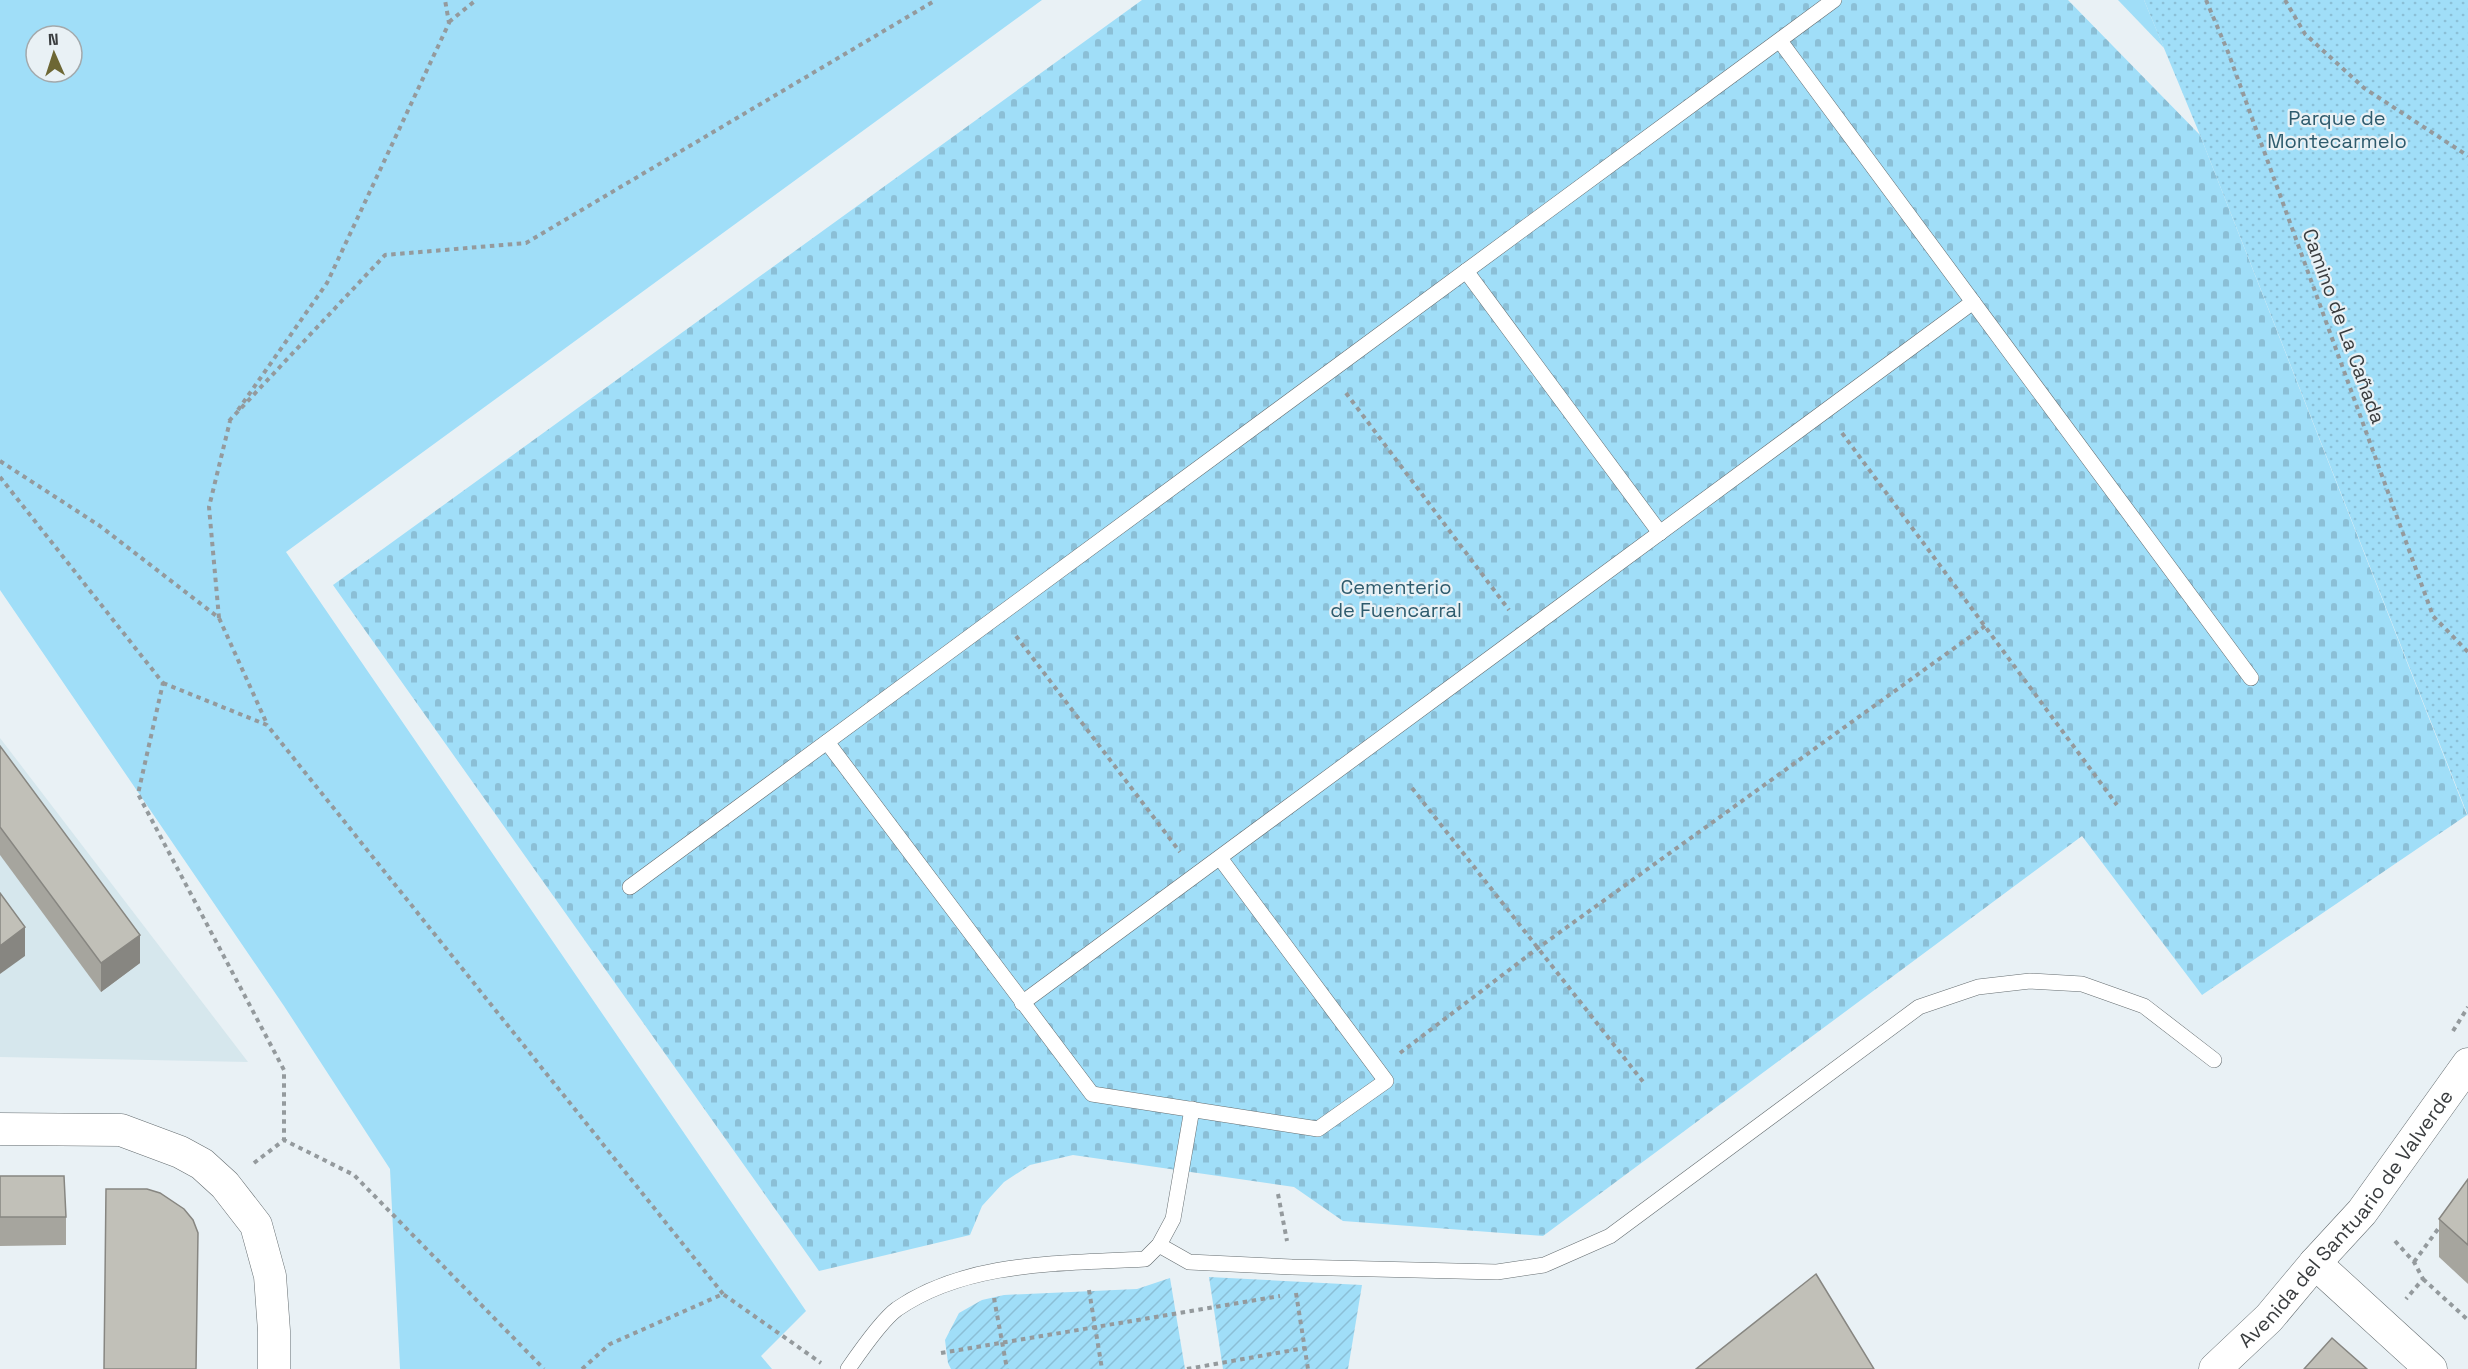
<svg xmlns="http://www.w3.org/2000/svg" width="2468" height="1369" font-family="'Space Grotesk',sans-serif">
<defs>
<pattern id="cemetery-stones" width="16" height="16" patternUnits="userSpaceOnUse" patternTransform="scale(1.5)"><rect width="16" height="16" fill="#a0def8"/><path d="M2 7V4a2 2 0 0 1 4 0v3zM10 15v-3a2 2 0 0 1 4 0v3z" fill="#8bbfd6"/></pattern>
<pattern id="park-dots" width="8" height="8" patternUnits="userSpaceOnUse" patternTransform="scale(1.5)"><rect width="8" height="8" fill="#a0def8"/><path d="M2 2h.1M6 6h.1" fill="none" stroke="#8bbfd6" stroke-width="1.8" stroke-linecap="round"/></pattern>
<pattern id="garden-furrows" width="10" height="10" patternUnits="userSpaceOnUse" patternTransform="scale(1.5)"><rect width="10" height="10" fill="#a0def8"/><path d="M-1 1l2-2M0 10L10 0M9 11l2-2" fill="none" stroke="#8bbfd6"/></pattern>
</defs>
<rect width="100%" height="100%" fill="#e9f1f5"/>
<path fill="#d6e7ed" d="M0 738 248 1062 0 1057Z"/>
<g fill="#a0def8" fill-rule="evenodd">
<path d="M0 0H1042L286 552 806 1311 761 1356 772 1369H400L390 1169 284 1006 0 590ZM36 36H72V72H36Z"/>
<path d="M2118 0H2144L2164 48Z"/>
</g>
<path fill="url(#cemetery-stones)" d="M1142 0H2068L2200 135 2467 815 2202 995 2082 836 1543 1236 1343 1221 1294 1187 1073 1155 1030 1165 1004 1182 982 1206 970 1235 819 1271 333 585Z"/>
<path fill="url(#park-dots)" d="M2144 0H2468V816L2200 135Z"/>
<g fill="url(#garden-furrows)">
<path d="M1209 1277 1362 1285 1348 1369H1223Z"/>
<path d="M1170 1278 1185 1369H951L948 1363 945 1340 959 1313 982 1300 1004 1295 1137 1289Z"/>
</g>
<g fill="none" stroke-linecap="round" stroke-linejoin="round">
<g stroke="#656d70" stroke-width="16">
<g id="lane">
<path d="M1780 41 2251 678"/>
<path d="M1466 271 1660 533"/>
<path d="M827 742 1092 1094 1318 1129 1386 1081 1220 858"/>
<path d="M630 887 1834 0"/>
<path d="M1022 1003 1973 302"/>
<path d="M1159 1245 1189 1262 1292 1267 1497 1272 1544 1265 1610 1236 1919 1007 1978 987 2030 981 2082 984 2144 1006 2214 1060"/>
<path d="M848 1369C859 1353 882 1320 897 1309 968 1260 1063 1264 1145 1259L1159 1245 1173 1219 1192 1109"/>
</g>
</g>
<g stroke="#656d70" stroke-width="33">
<g id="street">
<path d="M0 1129 121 1130 180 1152 202 1164 225 1185 256 1225 270 1276 274 1331V1369"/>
<path d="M2315 1263 2431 1369"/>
<path id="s1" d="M2215 1369 2269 1318 2315 1263 2362 1212 2468 1064"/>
</g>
</g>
<g stroke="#949a9d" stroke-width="4" stroke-dasharray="4.5 4.5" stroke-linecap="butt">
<path d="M2206 0 2228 52 2433 616 2468 652"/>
<path d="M2285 0 2305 34 2364 88 2468 156"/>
<path d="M449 22 476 0"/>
<path d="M1346 393 1509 610"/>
<path d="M238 410 327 283 449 23 445 0"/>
<path d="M229 421 385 255 526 243 936 0"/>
<path d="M1842 433 2117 805"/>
<path d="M0 461 100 526 219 618 267 724"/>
<path d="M0 477 163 683 138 794 284 1070V1140"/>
<path d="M219 618 209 507 230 421"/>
<path d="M1016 636 1180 852"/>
<path d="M163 683 267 725 723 1294"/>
<path d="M1412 788 1644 1083"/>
<path d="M2453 1031 2468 1007"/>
<path d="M1400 1053 1538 948 1985 626"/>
<path d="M254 1163 284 1140 354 1175 544 1369"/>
<path d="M1278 1194 1287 1241"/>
<path d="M2395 1241 2414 1262 2423 1279 2406 1299"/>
<path d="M2414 1262 2441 1225"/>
<path d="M2423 1279 2468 1320"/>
<path d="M1089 1290 1102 1369"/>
<path d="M1296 1293 1308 1369"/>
<path d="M994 1298 1007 1369"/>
<path d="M941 1353 1280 1296"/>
<path d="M582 1369 610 1344 723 1294 821 1363"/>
<path d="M1187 1369 1305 1348"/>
</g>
<use href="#lane" stroke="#fff" stroke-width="15"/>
<use href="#street" stroke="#fff" stroke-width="32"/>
</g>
<g fill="#a6a59e">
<path d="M0 746 140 963 101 992 0 855Z"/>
<path d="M0 1176 66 1217V1245L0 1246Z"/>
<path d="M2468 1179V1284L2439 1257V1219Z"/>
</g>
<g fill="#878681">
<path d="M25 927V956L0 974V946Z"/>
<path d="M140 935V963L101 992V963Z"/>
</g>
<g fill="#c1c0b8" stroke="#878681" stroke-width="1.5">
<path d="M0 746 140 935 101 963 0 827Z"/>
<path d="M0 893 25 927 0 946Z"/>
<path d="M0 1176H64L66 1217H0Z"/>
<path d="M2468 1179V1245L2439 1219Z"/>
<path d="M106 1189H147L160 1193 184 1209 193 1220 198 1233 196 1369H104Z"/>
<path d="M1816 1274 1874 1369H1696Z"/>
<path d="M2332 1338 2367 1369H2304Z"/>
</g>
<g text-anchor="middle" stroke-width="4.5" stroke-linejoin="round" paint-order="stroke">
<g font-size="20" fill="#2e5b6d" stroke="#e9f1f5">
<text x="2337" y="125">Parque de<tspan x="2337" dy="23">Montecarmelo</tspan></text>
<text x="1396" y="594">Cementerio<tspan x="1396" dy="23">de Fuencarral</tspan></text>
</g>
<g font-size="20" fill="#3a3d3f" stroke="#e9f1f5">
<text transform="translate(2344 326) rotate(70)" y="7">Camino de La Cañada</text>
<text dy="7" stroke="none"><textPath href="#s1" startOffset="200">Avenida del Santuario de Valverde</textPath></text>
</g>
</g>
<g transform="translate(54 54) rotate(357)"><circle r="28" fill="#e9f1f5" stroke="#a3a9ac" stroke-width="1.5"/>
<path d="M0-4.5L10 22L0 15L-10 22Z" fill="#6d6734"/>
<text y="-9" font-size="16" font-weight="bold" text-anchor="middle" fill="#3a3d3f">N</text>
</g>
</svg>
